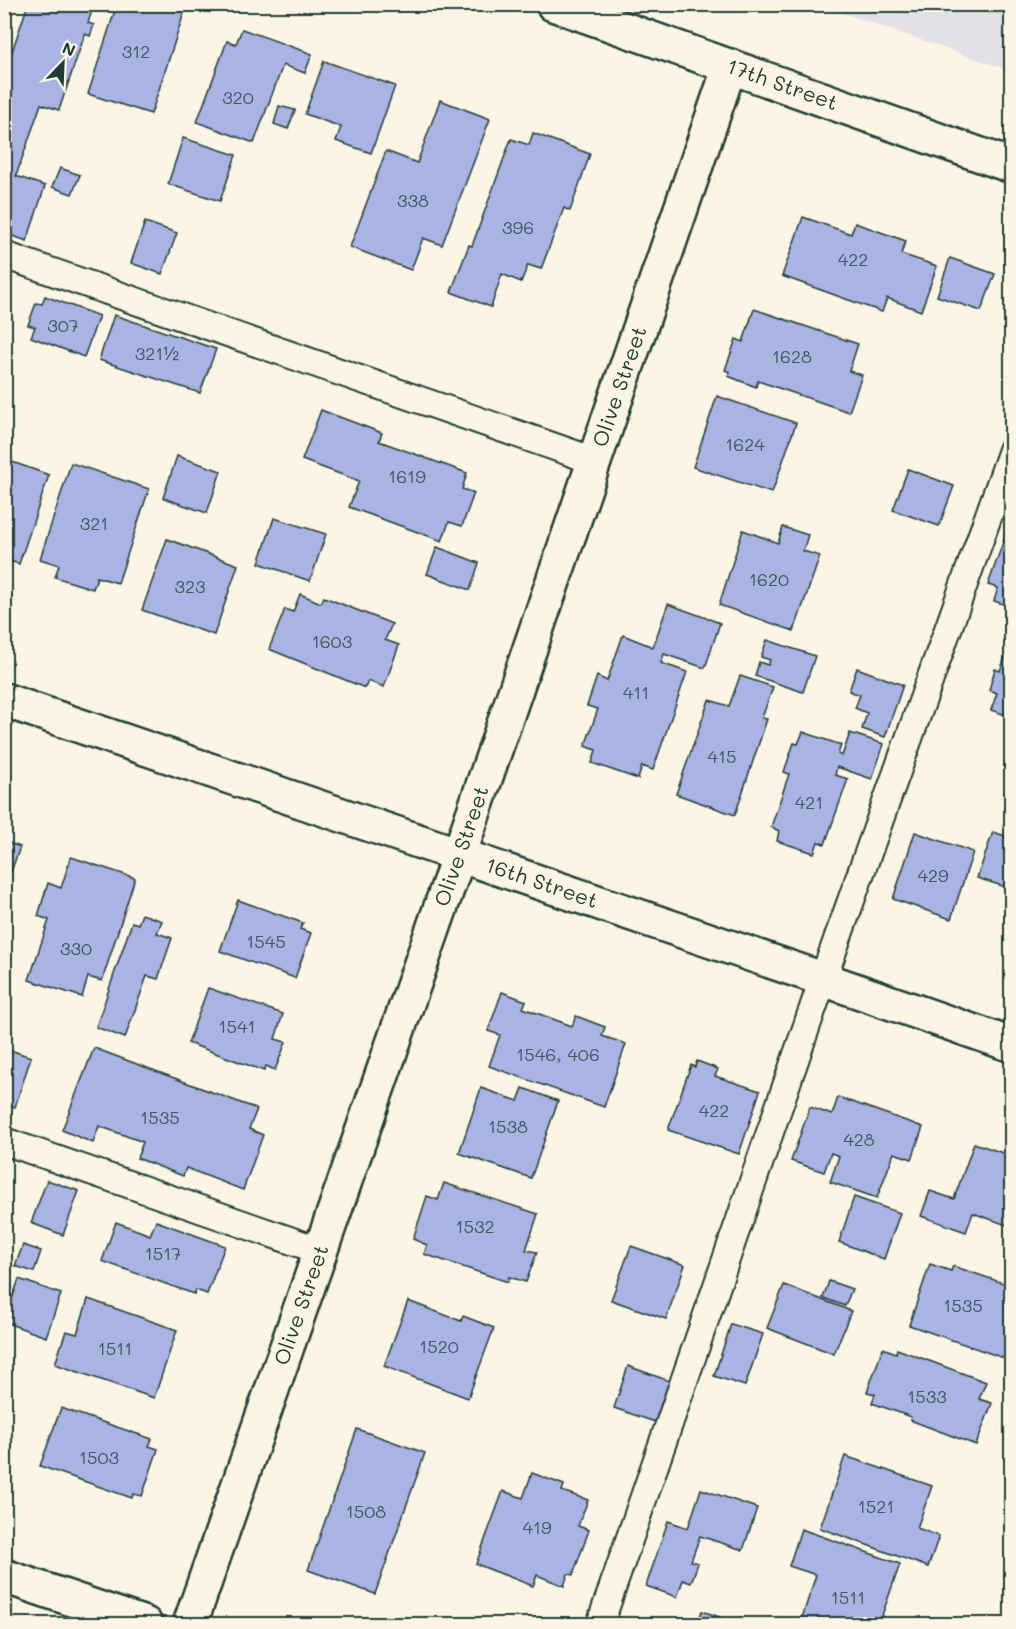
<svg xmlns="http://www.w3.org/2000/svg" width="1016" height="1629" font-family="Mali,sans-serif">
<rect width="100%" height="100%" fill="#fcf5e5"/>
<filter id="ink" filterUnits="userSpaceOnUse"><feTurbulence type="fractalNoise" baseFrequency=".0167" numOctaves="2"/><feDisplacementMap in="SourceGraphic" scale="12" xChannelSelector="R" yChannelSelector="G"/><feConvolveMatrix kernelMatrix="1 2 1 2 8 2 1 2 1" color-interpolation-filters="sRGB"/></filter>
<g filter="url(#ink)">
<path fill="#e3e1e5" d="M819 5H1011V71Z"/>
<g fill="#a9b3e4" stroke="#1f3d34" stroke-width="1.5">
<path d="M28 4H94L88 23 94 25 90 36 85 34 59 110 41 104 16 176 45 186 27 241 4 233V75Z"/>
<path d="M117 4H167L185 10 151 114 88 94Z"/>
<path d="M242 29 312 54 305 73 283 65 254 143 197 122 227 41 236 44Z"/>
<path d="M324 61 395 86 371 153 336 141 341 127 305 114Z"/>
<path d="M440 100 490 119 442 245 423 238 411 270 350 247 386 151 417 163Z"/>
<path d="M279 106 295 110 288 129 274 124Z"/>
<path d="M533 133 590 154 570 211 564 208 541 269 528 265 521 282 502 274 491 307 451 292 469 245 472 246 511 139 529 145Z"/>
<path d="M183 138 236 155 220 201 168 184Z"/>
<path d="M60 168 80 175 72 194 52 187Z"/>
<path d="M803 217 851 234 855 223 906 241 901 254 937 266 921 311 887 298 882 312 782 276Z"/>
<path d="M145 222 177 233 162 274 131 263Z"/>
<path d="M950 258 995 274 981 311 937 296Z"/>
<path d="M45 296 99 316 84 357 31 337 35 327 28 325 36 303 42 304Z"/>
<path d="M754 309 858 344 849 371 862 375 849 412 758 381 756 387 728 376 730 372 725 370 736 339 743 342Z"/>
<path d="M114 315 216 349 200 393 99 360Z"/>
<path d="M717 396 796 423 772 493 693 467Z"/>
<path d="M321 410 382 433 379 441 467 473 462 489 474 493 462 526 449 522 442 541 349 507 359 481 302 460Z"/>
<path d="M177 456 221 471 207 513 163 498Z"/>
<path d="M4 459 49 475 19 564 4 559Z"/>
<path d="M71 463 149 489 118 583 97 577 93 589 55 577 59 565 40 559Z"/>
<path d="M908 469 954 486 939 526 893 510Z"/>
<path d="M1012 517V607L994 601 998 588 988 585Z"/>
<path d="M274 518 326 534 310 581 259 563Z"/>
<path d="M783 527 808 535 803 551 820 556 794 631 719 605 743 530 778 543Z"/>
<path d="M167 539 238 565 214 635 142 610Z"/>
<path d="M437 547 479 563 470 590 427 574Z"/>
<path d="M300 594 321 603 324 597 392 624 385 640 399 645 384 687 368 681 365 688 269 649 285 609 293 612Z"/>
<path d="M668 604 720 623 705 668 664 654 661 663 687 672 653 770 642 766 638 779 592 763 596 750 585 746 598 709 587 706 597 676 607 681 623 635 653 647Z"/>
<path d="M1012 638V717L991 710 997 693 989 690 995 669 1000 671Z"/>
<path d="M767 640 815 656 803 692 755 676 759 662 768 665 770 660 761 657Z"/>
<path d="M857 668 903 685 885 737 862 729 867 713 855 708 860 695 849 691Z"/>
<path d="M740 676 773 687 762 718 767 719 735 815 676 794 709 700 729 706Z"/>
<path d="M803 732 841 745 838 754 842 756 850 733 884 744 872 779 837 767 835 775 848 779 825 844 818 842 814 853 777 841 779 831 771 827 789 774 784 772 794 743 798 744Z"/>
<path d="M915 832 973 852 951 919 893 899Z"/>
<path d="M993 832 1012 838V889L977 878Z"/>
<path d="M4 841 20 847 4 891Z"/>
<path d="M71 857 135 878 102 981 88 977 82 997 29 980 49 920 38 916 48 883 61 888Z"/>
<path d="M238 900 303 923 300 929 311 933 295 978 220 951Z"/>
<path d="M142 914 162 921 157 933 172 938 158 979 147 976 125 1038 96 1027 132 922 138 924Z"/>
<path d="M208 988 283 1014 275 1039 286 1042 275 1070 266 1066 264 1071 188 1043Z"/>
<path d="M502 992 526 1001 523 1008 572 1026 576 1016 605 1027 602 1036 626 1044 604 1107 489 1066 500 1035 488 1031Z"/>
<path d="M4 1048 31 1057 15 1107 4 1104Z"/>
<path d="M94 1048 257 1109 249 1129 263 1135 243 1190 186 1168 183 1176 137 1158 143 1142 99 1126 93 1143 62 1130Z"/>
<path d="M697 1061 718 1069 715 1076 760 1091 739 1154 668 1130 691 1065 695 1067Z"/>
<path d="M481 1088 518 1101 523 1088 558 1101 531 1178 459 1153Z"/>
<path d="M838 1097 923 1127 912 1159 894 1153 877 1198 830 1182 839 1156 831 1153 824 1172 791 1161 810 1107 832 1115Z"/>
<path d="M974 1143 1012 1156V1227L973 1213 966 1232 921 1216 930 1191 954 1199Z"/>
<path d="M47 1180 79 1191 63 1235 31 1223Z"/>
<path d="M444 1183 538 1214 526 1250 537 1252 526 1282 509 1277 508 1282 424 1254 427 1245 413 1239 427 1196 438 1200Z"/>
<path d="M854 1197 900 1213 884 1259 839 1242Z"/>
<path d="M156 1221 225 1246 207 1294 196 1290 194 1294 102 1261 116 1222 150 1235Z"/>
<path d="M23 1245 41 1251 34 1272 15 1266Z"/>
<path d="M631 1246 685 1265 666 1319 611 1300Z"/>
<path d="M930 1264 951 1271 953 1266 1012 1286V1361L909 1325Z"/>
<path d="M19 1279 61 1294 46 1337 4 1322Z"/>
<path d="M829 1281 852 1289 845 1306 823 1298Z"/>
<path d="M784 1285 851 1311 834 1354 767 1328Z"/>
<path d="M88 1299 177 1330 154 1398 55 1364 66 1331 77 1334Z"/>
<path d="M408 1301 461 1321 463 1316 494 1328 468 1398 384 1366Z"/>
<path d="M731 1324 763 1334 745 1386 714 1376Z"/>
<path d="M883 1348 896 1353 897 1349 986 1382 979 1399 992 1403 976 1445 910 1420 911 1417 872 1403 875 1394 867 1392Z"/>
<path d="M628 1366 672 1382 658 1423 614 1408Z"/>
<path d="M61 1408 152 1439 149 1446 158 1449 142 1496 133 1494 132 1498 40 1466Z"/>
<path d="M357 1429 425 1453 375 1594 308 1570Z"/>
<path d="M845 1456 932 1486 917 1528 939 1536 928 1567 820 1528Z"/>
<path d="M532 1473 564 1485 562 1491 588 1500 578 1526 589 1530 573 1575 568 1574 564 1586 537 1575 533 1586 476 1564 503 1491 523 1498Z"/>
<path d="M701 1489 757 1508 743 1550 700 1536 691 1561 698 1563 691 1583 683 1580 677 1597 646 1586 668 1521 688 1528Z"/>
<path d="M801 1529 900 1564 879 1624H812L801 1621 816 1575 789 1566Z"/>
<path d="M702 1611 740 1624H697Z"/>
</g>
<g fill="none" stroke-linecap="round" stroke-linejoin="round">
<g stroke="#1f3d34" stroke-width="30">
<g id="lane">
<path d="M4 255 595 461"/>
<path d="M4 1141 321 1251"/>
<path d="M600 1624 823 979 1012 450"/>
</g>
</g>
<g stroke="#1f3d34" stroke-width="38">
<g id="street">
<path id="s1" d="M553 4 1012 166"/>
<path id="s2" d="M4 700 823 979 1012 1045"/>
<path d="M4 1576 145 1624"/>
<path id="s3" d="M190 1624 459 855 730 66"/>
</g>
</g>
<use href="#lane" stroke="#fcf5e5" stroke-width="26"/>
<use href="#street" stroke="#fcf5e5" stroke-width="33"/>
</g>
</g>
<g text-anchor="middle" stroke-width="6" stroke-linejoin="round" paint-order="stroke">
<g font-size="18" fill="#425a60">
<text x="136" y="58">312</text>
<text x="238" y="104">320</text>
<text x="413" y="207">338</text>
<text x="518" y="234">396</text>
<text x="853" y="266">422</text>
<text x="63" y="332">307</text>
<text x="157" y="360">321½</text>
<text x="792" y="363">1628</text>
<text x="745" y="451">1624</text>
<text x="407" y="483">1619</text>
<text x="94" y="530">321</text>
<text x="769" y="586">1620</text>
<text x="190" y="593">323</text>
<text x="332" y="648">1603</text>
<text x="636" y="699">411</text>
<text x="722" y="763">415</text>
<text x="809" y="809">421</text>
<text x="933" y="882">429</text>
<text x="266" y="948">1545</text>
<text x="76" y="955">330</text>
<text x="237" y="1033">1541</text>
<text x="558" y="1061">1546, 406</text>
<text x="714" y="1117">422</text>
<text x="160" y="1124">1535</text>
<text x="508" y="1133">1538</text>
<text x="859" y="1146">428</text>
<text x="475" y="1233">1532</text>
<text x="163" y="1260">1517</text>
<text x="963" y="1312">1535</text>
<text x="439" y="1353">1520</text>
<text x="115" y="1355">1511</text>
<text x="927" y="1403">1533</text>
<text x="99" y="1464">1503</text>
<text x="876" y="1513">1521</text>
<text x="366" y="1518">1508</text>
<text x="537" y="1534">419</text>
<text x="848" y="1604">1511</text>
</g>
<g font-size="21" fill="#1f3d34" stroke="#fcf5e5">
<text dy="7" stroke="none"><textPath href="#s1" startOffset="243">17th Street</textPath></text>
<text dy="7" stroke="none"><textPath href="#s3" startOffset="1310">Olive Street</textPath></text>
<text dy="7" stroke="none"><textPath href="#s3" startOffset="824">Olive Street</textPath></text>
<text dy="7" stroke="none"><textPath href="#s2" startOffset="568">16th Street</textPath></text>
<text dy="7" stroke="none"><textPath href="#s3" startOffset="338">Olive Street</textPath></text>
</g>
</g>
<rect width="1016" height="1629" fill="none" stroke="#fcf5e5" stroke-width="24"/>
<rect x="12" y="12" width="992" height="1605" fill="none" stroke="#1f3d34" stroke-width="2" filter="url(#ink)"/>
<g transform="translate(63 63) rotate(23)" stroke="#fcf5e5" stroke-width="4.5" paint-order="stroke">
<path d="M0-4.5L10 22L0 15L-10 22Z" fill="#1f3d34"/>
<text y="-9" font-size="16" font-weight="bold" text-anchor="middle" fill="#1f3d34">N</text>
</g>
</svg>
